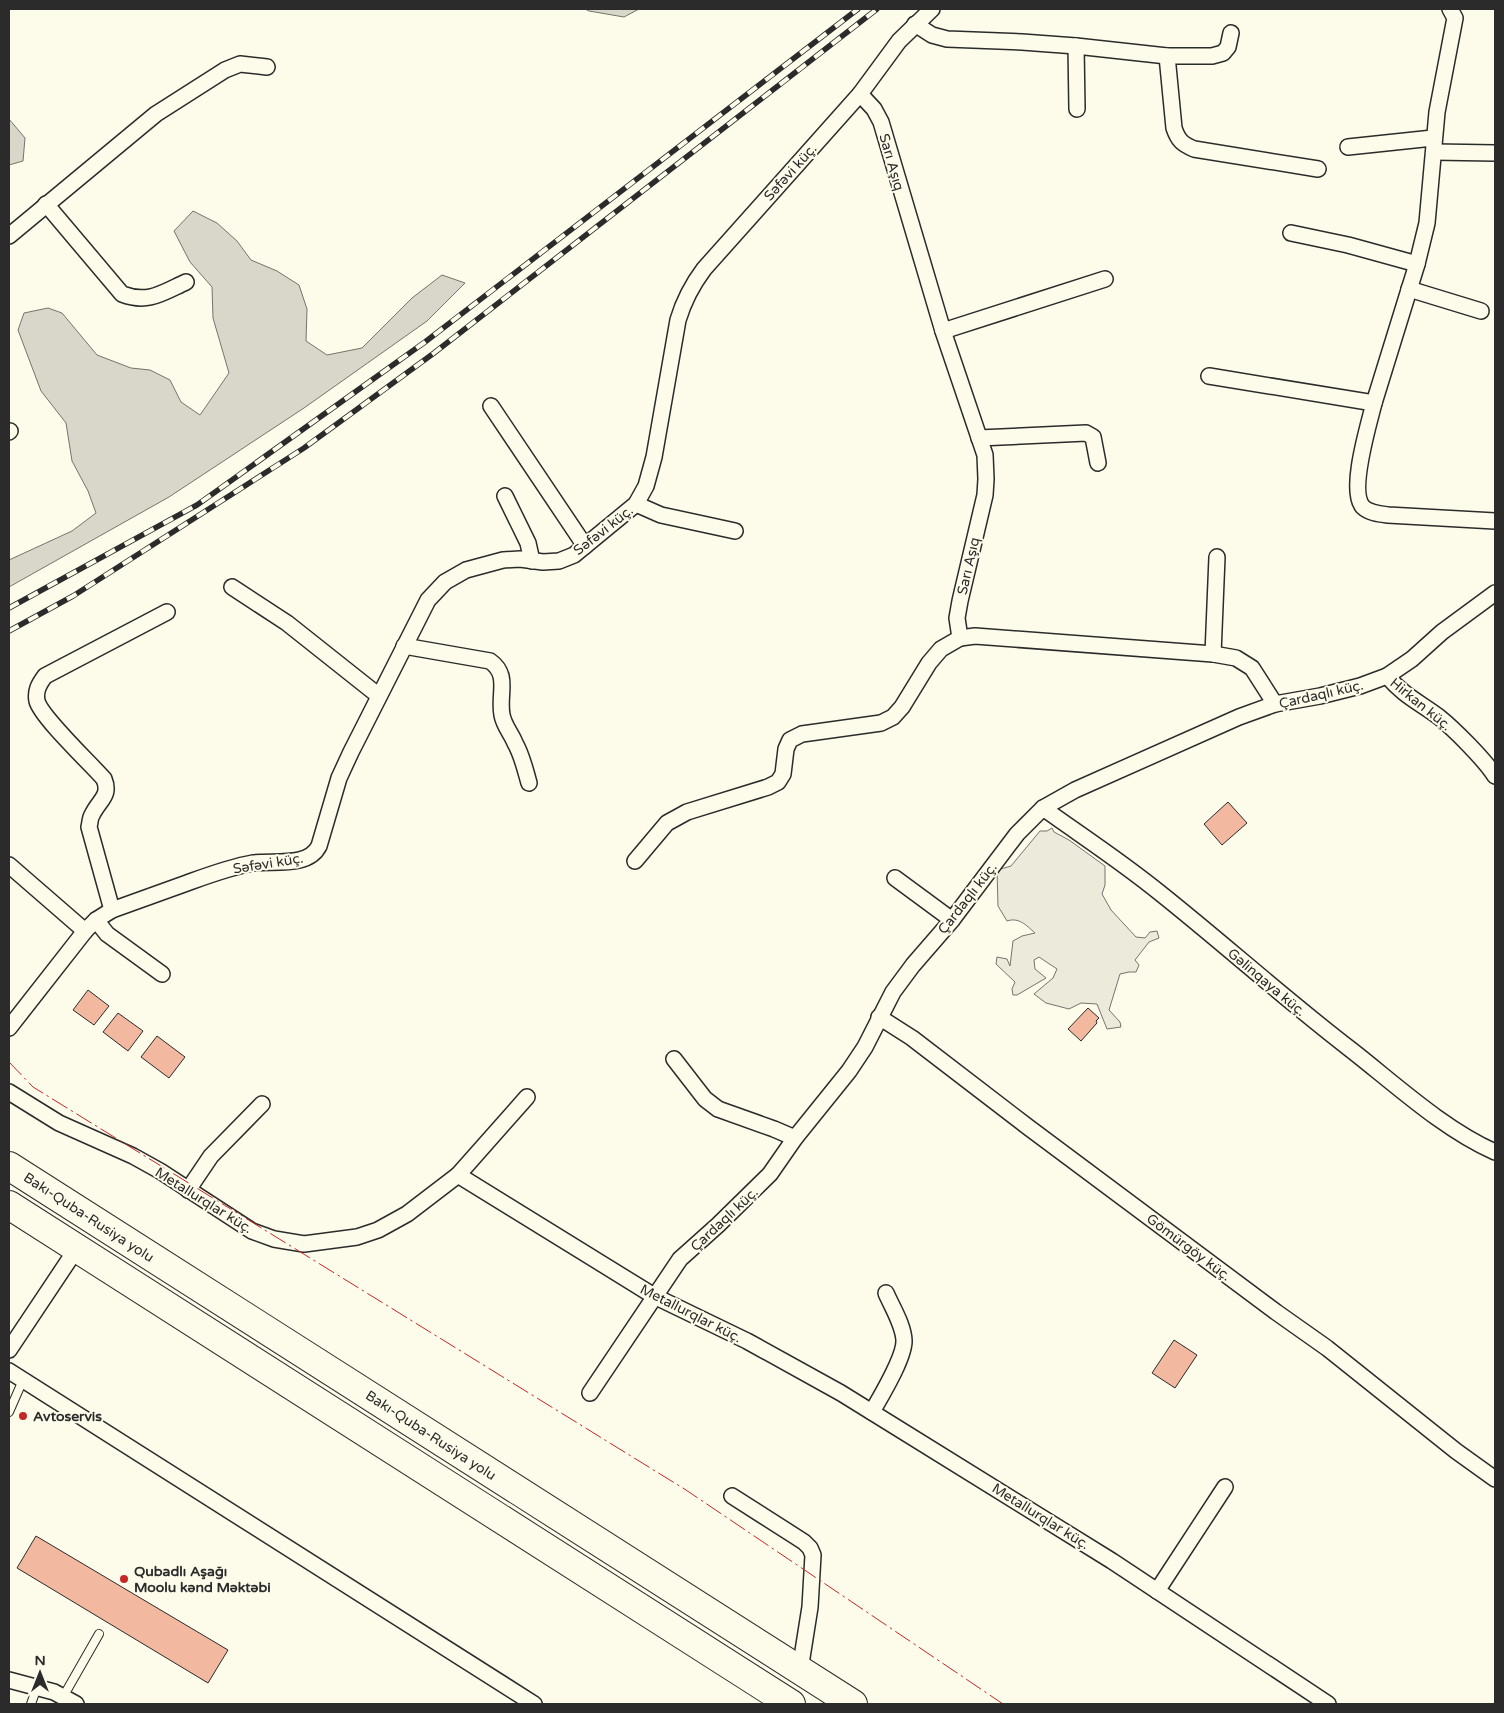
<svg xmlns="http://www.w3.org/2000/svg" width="1504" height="1713" font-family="'Varela Round',sans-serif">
<rect width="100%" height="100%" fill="#fdfbea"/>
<path fill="#ecebdb" stroke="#74746e" d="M1052 828 1054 832 1069 840 1105 866V885L1102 894 1111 910 1136 937 1145 938 1150 932 1157 931 1159 938 1149 942 1135 960 1139 965 1136 972H1129L1120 974 1109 1010 1120 1022 1121 1027 1107 1029 1097 1004 1081 1003 1069 1009 1046 1003 1034 994 1053 978 1057 969 1039 957 1034 960 1035 969 1046 978 1017 995H1013L1012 989 1015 982 996 964 997 957 1007 959 1010 966 1013 941 1022 936 1035 933C1026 925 1019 917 1007 921L998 906 997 870 1011 866 1040 831H1047Z"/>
<g fill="#d8d7c9" stroke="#74746e">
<path d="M585 9H639L624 17 589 11Z"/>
<path d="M9 119 25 138 23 161 9 165Z"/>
<path d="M193 211 217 223 237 241 251 260 277 271 299 285 307 309 306 341 327 355 362 348 412 298 442 275 465 283 427 321 304 408 169 497 9 587V560L72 531 96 513 88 491 72 461 66 423 41 391 18 330 24 313 48 308 62 313 97 355 131 368 150 370 170 380 181 402 200 415 229 373 213 318 212 287 190 262 174 231Z"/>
</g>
<g fill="#f2b8a0" stroke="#2b2b2b">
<path d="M1228 802 1247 823 1222 845 1204 824Z"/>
<path d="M88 990 109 1006 94 1025 73 1010Z"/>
<path d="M1088 1008 1099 1018 1096 1021 1097 1023 1081 1041 1068 1029Z"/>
<path d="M118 1013 143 1031 128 1051 103 1032Z"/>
<path d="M157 1036 185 1057 169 1078 141 1057Z"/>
<path d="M1174 1340 1197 1355 1175 1388 1152 1373Z"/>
<path d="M36 1536 228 1650 208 1683 17 1568Z"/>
</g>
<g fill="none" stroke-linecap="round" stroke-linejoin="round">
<g stroke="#2b2b2b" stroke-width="10">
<g id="lane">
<path d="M9 1412 23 1380"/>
<path d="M63 1697 99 1634"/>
<path d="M31 1704 37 1687"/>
</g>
</g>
<g stroke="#2b2b2b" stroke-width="18">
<g id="street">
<path d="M915 24 932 35 947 39 1022 42 1076 46 1167 56H1212L1223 53 1228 47 1231 33"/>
<path d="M1076 46 1077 109"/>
<path d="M1167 56 1174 128C1178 140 1182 144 1194 149L1318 169"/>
<path d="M1348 147 1433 138"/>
<path d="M1434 152 1495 153"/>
<path d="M46 204 122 294C148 304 162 293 186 282"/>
<path d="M1291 233 1348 245 1417 264"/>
<path d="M9 236 156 114 225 70 240 64 267 67"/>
<path d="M1409 289 1481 311"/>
<path d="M943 331 1105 279"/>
<path d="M1209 376 1374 403 1417 264 1427 223 1437 112 1455 18 1450 9"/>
<path d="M1374 403C1369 424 1348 491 1363 507 1369 513 1380 514 1388 515L1495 521"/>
<path d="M491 406 585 546"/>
<path d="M9 432 10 431"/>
<path d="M979 438 1086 433 1093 437 1098 463"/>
<path d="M505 496 528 543 532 561"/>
<path d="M636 504 661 515 735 531"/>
<path d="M232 587 287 623 379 696"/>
<path d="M960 638 975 636 1213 654 1236 658 1252 668 1275 704"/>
<path d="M404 646 490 661C510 675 498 694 502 715 504 726 511 733 515 743 522 755 525 769 529 783"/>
<path d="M1213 654 1217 557"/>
<path d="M1387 676C1404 696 1419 702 1439 717 1454 729 1485 760 1495 776"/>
<path d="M1043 808C1082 836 1122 862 1160 893 1224 944 1285 999 1350 1049 1395 1084 1443 1129 1495 1152"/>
<path d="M635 861 667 823 687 812 768 787 778 782 783 774 786 749 790 740 802 734 881 723 893 717 902 707 929 663 941 649 960 638 957 618 960 601 985 495 986 479 985 455 943 331 881 122 874 109 860 94"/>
<path d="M9 865 85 931"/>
<path d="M895 878 952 920"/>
<path d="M112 910 89 827C90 823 90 818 92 815 99 800 111 796 104 779 91 764 41 717 37 701 35 691 39 684 45 676L167 612"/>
<path d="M96 920 107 934 162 974"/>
<path d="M879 1017 912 1038 1028 1127 1276 1312 1327 1348 1456 1451 1495 1479"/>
<path d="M9 1028 85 931 96 920 112 910C137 901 162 892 187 883 209 875 230 867 253 863 273 860 308 868 319 846L339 778 351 752 428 600 445 582 466 570 503 560 520 559 543 562 559 561 574 555 636 504 646 486 654 457 678 320C684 300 692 285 704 269L860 94 899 41 932 9"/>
<path d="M674 1059 705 1099 718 1109 774 1129 795 1138"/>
<path d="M9 1092 59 1123 133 1156 160 1171 252 1231 274 1239 304 1244 357 1237 378 1230 407 1214 458 1175 654 1296 747 1341 841 1393 1112 1561 1328 1704"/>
<path d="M458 1175 527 1097"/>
<path d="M188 1190 211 1156 262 1104"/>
<path d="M9 1350 77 1248"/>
<path d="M9 1371 534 1704"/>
<path d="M590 1393 680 1259 718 1225 770 1174 795 1138 849 1071 865 1047 893 992 913 965 952 920 1017 834 1043 808 1075 790 1239 717 1275 704 1320 696 1360 686 1387 676 1412 659 1442 632 1495 593"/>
<path d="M872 1412C881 1396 905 1357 904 1340 903 1324 892 1307 886 1293"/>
<path d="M732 1496 804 1542 810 1548 813 1555 810 1607 800 1670"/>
<path d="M1157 1591 1225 1487"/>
<path d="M9 1680 54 1692 76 1704"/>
</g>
</g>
<g stroke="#2b2b2b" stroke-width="30">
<g id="highway">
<path d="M9 1166 853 1704"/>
<path d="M9 1205 791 1704"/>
</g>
</g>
<use href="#lane" stroke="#fdfbea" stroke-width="8"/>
<use href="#street" stroke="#fdfbea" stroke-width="15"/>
<use href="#highway" stroke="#fdfbea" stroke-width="28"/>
<g stroke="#2b2b2b" stroke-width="5.5">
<g id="rail">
<path d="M9 608 197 505 425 342 858 9"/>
<path d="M9 631 73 596 304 448 434 353 877 9"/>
</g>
</g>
<use href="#rail" stroke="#fdfbea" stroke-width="4" stroke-dasharray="11" stroke-linecap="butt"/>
<path stroke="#c62828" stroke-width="1" stroke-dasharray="18 4 2.5 4" stroke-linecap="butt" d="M9 1062 33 1087 686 1490 1003 1704"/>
</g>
<g fill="#c62828" stroke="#fdfbea" stroke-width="2">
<circle cx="23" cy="1416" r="5"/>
<circle cx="124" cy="1579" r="5"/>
</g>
<g text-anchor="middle" stroke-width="4" stroke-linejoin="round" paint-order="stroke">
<g font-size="14" fill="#2b2b2b" stroke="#fdfbea">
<text transform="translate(892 162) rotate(74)" y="5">Sarı Aşıq</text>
<text transform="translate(790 172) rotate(-48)" y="5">Səfəvi küç.</text>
<text transform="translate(603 530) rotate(-38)" y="5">Səfəvi küç.</text>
<text transform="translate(968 566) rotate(-77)" y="5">Sarı Aşıq</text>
<text transform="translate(1321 694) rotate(-13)" y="5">Çardaqlı küç.</text>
<text transform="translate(1421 704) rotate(39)" y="5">Hirkan küç.</text>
<text transform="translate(268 863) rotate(-9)" y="5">Səfəvi küç.</text>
<text transform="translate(967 898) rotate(-52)" y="5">Çardaqlı küç.</text>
<text transform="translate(1267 982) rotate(40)" y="5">Gəlinqaya küç.</text>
<text transform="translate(204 1200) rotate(32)" y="5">Metallurqlar küç.</text>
<text transform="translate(89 1217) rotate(33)" y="5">Bakı-Quba-Rusiya yolu</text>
<text transform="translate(724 1219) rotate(-43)" y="5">Çardaqlı küç.</text>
<text transform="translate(1189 1247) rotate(37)" y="5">Gömürgöy küç.</text>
<text transform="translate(691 1313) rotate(27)" y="5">Metallurqlar küç.</text>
<text transform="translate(431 1435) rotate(33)" y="5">Bakı-Quba-Rusiya yolu</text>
<text transform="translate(1041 1516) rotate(32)" y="5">Metallurqlar küç.</text>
</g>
<g font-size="14" font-weight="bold" fill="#2b2b2b" stroke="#fdfbea" text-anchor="start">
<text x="33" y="1421">Avtoservis</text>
<text x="134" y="1576">Qubadlı Aşağı<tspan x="134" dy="16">Moolu kənd Məktəbi</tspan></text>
</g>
</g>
<rect width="1504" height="1713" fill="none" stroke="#2b2b2b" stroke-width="20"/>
<g transform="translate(40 1673)" stroke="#fdfbea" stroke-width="4" paint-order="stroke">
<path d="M0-4L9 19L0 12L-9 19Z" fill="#2b2b2b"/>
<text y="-8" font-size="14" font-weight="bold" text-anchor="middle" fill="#2b2b2b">N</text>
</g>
</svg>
